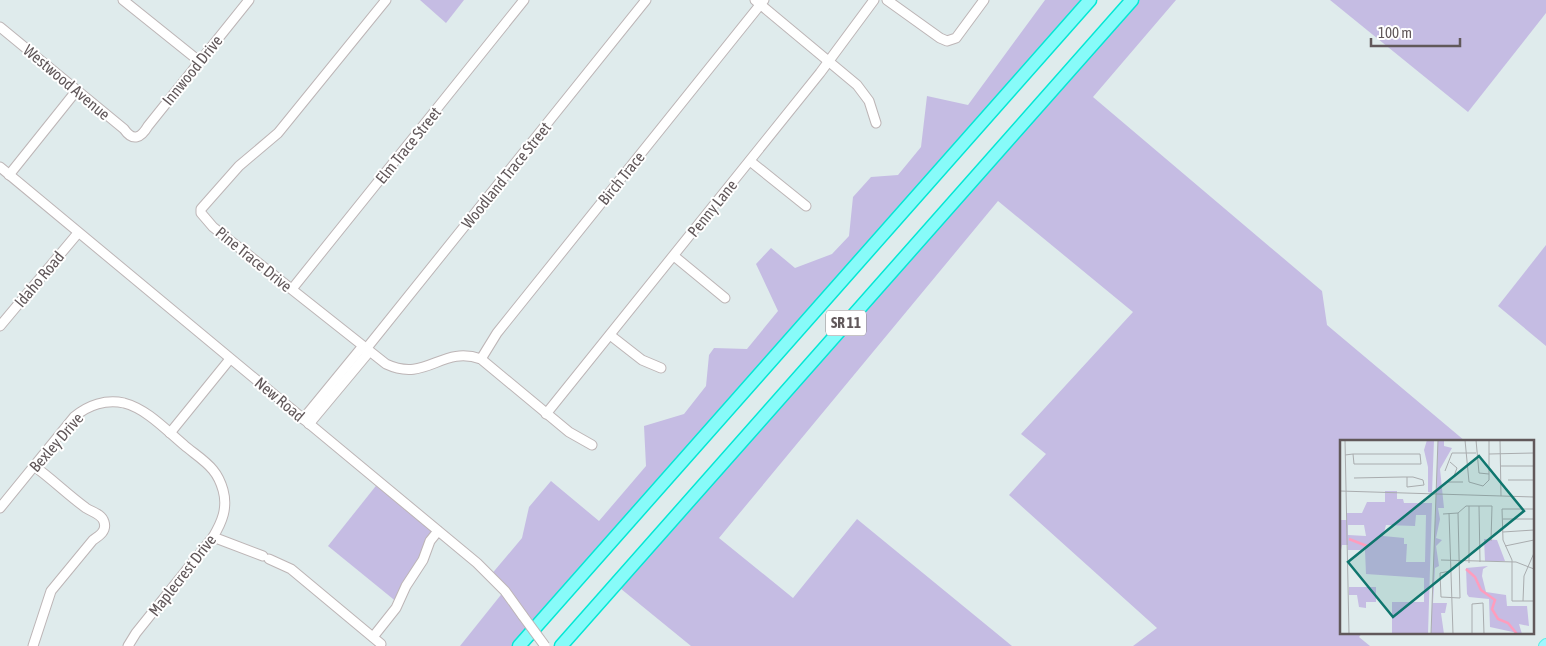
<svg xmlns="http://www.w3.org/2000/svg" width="1546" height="646" font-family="'Asap Condensed',sans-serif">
<rect width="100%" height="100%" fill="#dfebec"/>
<g fill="#c5bce3">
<path d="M420 0H464L446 23Z"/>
<path d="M1045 0H1090L520 646H460L504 591 490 576 522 538 529 507 551 481 599 521 646 466 644 426 684 414 706 386 709 355 714 348 747 349 778 311 756 264 771 248 795 268 832 254 849 236 853 197 871 177 898 175 921 147 927 96 968 105Z"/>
<path d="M1132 0H1176L1093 97 1322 291 1327 325 1465 441H1341V632H1363L1359 637 1370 646H1133L1157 628 1009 495 1046 454 1021 434 1133 312 998 201 719 538 793 598 857 519 1012 646H691L615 584Z"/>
<path d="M1330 0H1546V13L1468 112Z"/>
<path d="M1546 245V346L1498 306Z"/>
<path d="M379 482 438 531 398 603 328 546Z"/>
</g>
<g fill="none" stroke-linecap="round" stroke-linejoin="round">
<g stroke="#bdb5b6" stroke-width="11">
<g id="minor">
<path d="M123 0 199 61"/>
<path d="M386 0 278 133 239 166 201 209V213L213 227 386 364C427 383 441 345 481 359L569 432 592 445"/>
<path d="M755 0 857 85 869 101 876 123"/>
<path d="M887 0 940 38 947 41 956 38 984 0"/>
<path d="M0 27 124 129C133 142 141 138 148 126L249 0"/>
<path d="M750 161 806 206"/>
<path d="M0 167 477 563 505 591 523 616"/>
<path d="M9 175 77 90"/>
<path d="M674 256 725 298"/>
<path d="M292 289 524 0"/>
<path d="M0 326 78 233"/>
<path d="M610 335 642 360 661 368"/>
<path d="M366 349 646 0"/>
<path d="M481 359 497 333 764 0"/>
<path d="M546 414 820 73 874 0"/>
<path d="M303 419 362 347"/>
<path d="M309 424 369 352"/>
<path d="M170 433 230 359"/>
<path d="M0 508 74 417C88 405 106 399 124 403 147 409 166 430 184 445 193 453 205 460 213 470 218 476 221 483 223 490 228 508 222 522 213 537L136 633 128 646"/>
<path d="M213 537 263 556"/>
<path d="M269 559 291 569 381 644"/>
<path d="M373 637 396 608 406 586 423 560 430 541 438 531"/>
<path d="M33 646 51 591 93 540C99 536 107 531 104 522 102 514 92 512 86 508 68 495 52 479 34 466"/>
</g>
</g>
<g stroke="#55efe7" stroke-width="12">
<path id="major" d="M1544 646 1546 644"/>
</g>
<g stroke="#03e8d5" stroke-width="15">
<g id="highway">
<path d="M519 646 1090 0"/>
<path d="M561 646 1132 0"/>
</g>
</g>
<use href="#minor" stroke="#fff" stroke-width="9"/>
<use href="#major" stroke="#a2f7fe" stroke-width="10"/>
<use href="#highway" stroke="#87fbf9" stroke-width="12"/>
<g stroke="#bdb5b6" stroke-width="11" stroke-linecap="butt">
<path id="minor-bridge" d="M523 616 545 646"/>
</g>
<use href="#minor-bridge" stroke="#fff" stroke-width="9"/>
</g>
<g text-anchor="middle" stroke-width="4" stroke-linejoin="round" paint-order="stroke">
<rect fill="#fff" stroke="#908a8c" stroke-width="1" x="826" y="310.5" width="40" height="25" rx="4"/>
<g font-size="15" font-weight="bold" fill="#61585a">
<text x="846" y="328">SR 11</text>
</g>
<g font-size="16" fill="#61585a" stroke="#fff">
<text transform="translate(192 70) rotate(-51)" y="6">Innwood Drive</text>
<text transform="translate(67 82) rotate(40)" y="6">Westwood Avenue</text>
<text transform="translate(408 145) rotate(-51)" y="6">Elm Trace Street</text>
<text transform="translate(506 175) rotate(-51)" y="6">Woodland Trace Street</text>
<text transform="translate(621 178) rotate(-51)" y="6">Birch Trace</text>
<text transform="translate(712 208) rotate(-51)" y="6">Penny Lane</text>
<text transform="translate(254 259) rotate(39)" y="6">Pine Trace Drive</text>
<text transform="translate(39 279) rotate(-50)" y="6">Idaho Road</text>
<text transform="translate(280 399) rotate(40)" y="6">New Road</text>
<text transform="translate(56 442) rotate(-49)" y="6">Bexley Drive</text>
<text transform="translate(182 575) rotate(-52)" y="6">Maplecrest Drive</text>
</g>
</g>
<g transform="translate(1340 440)">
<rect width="194" height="194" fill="#dfebec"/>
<path d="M87 0H94L92 53 88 52V27L84 10ZM98 0H104V6L112 8 100 29 104 68H98L100 79 96 98 102 100 96 106 99 126 95 128 93 163H107L105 173H101L104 194H91ZM45 51H57V59H63L64 63H92L88 194H52V162H84V138L26 134 25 110H8V105H2L0 115V80H7V73H22L27 62H45ZM76 75H86L85 122H66L67 104H64V98L43 96 46 85 75 86ZM8 85H24L26 96 8 95ZM144 99 157 100 165 121H145ZM148 126 143 129 142 136 146 152 166 155 167 166H177V161V166H187L189 186 179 184 182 194 150 187 149 159 129 157 127 154 126 128ZM9 147H36V162H26V168L19 167 17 155H9Z" fill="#c5bce3" fill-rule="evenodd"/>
<path fill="none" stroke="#fe9dbd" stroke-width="2.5" d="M9 99 27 106M126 129 135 137 141 150 155 160 152 169 158 179 168 183 177 194"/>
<path fill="none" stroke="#a9acae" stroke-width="1" d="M5 0 9 194M21 0H80M125 0 129 42 143 46 149 40V0M136 0 139 33 149 34M160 0 161 56M149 14 194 13M5 15 13 14H80L81 24H14L13 14M110 22 117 28 114 36M161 26H194M105 31 112 13H136M14 38 63 37H73L83 40 84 45 67 47V37M168 40H194M107 42H123M0 51 194 57M129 66V123M139 66 140 122M194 69H162L163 100 172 120V161H194M109 73 113 194M103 74 118 73 126 66H152L151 101M163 79H194M163 92 194 90M165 106 194 100M101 120 176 122 194 129M110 131 100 133 101 157 120 158 118 73M183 161 184 136 194 113M91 194 98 0M132 194V164L143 163 144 194"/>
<path fill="#0f766e" fill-opacity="0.15" stroke="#0f766e" stroke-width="2.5" d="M139 16 184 71 53 177 8 122Z"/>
<rect width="194" height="194" fill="none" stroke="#61585a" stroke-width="2.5"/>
</g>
<path d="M1371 38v8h89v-8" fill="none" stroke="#61585a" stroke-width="2.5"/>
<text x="1378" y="38" font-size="15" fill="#61585a" stroke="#ffffff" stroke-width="4" paint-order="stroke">100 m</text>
</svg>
